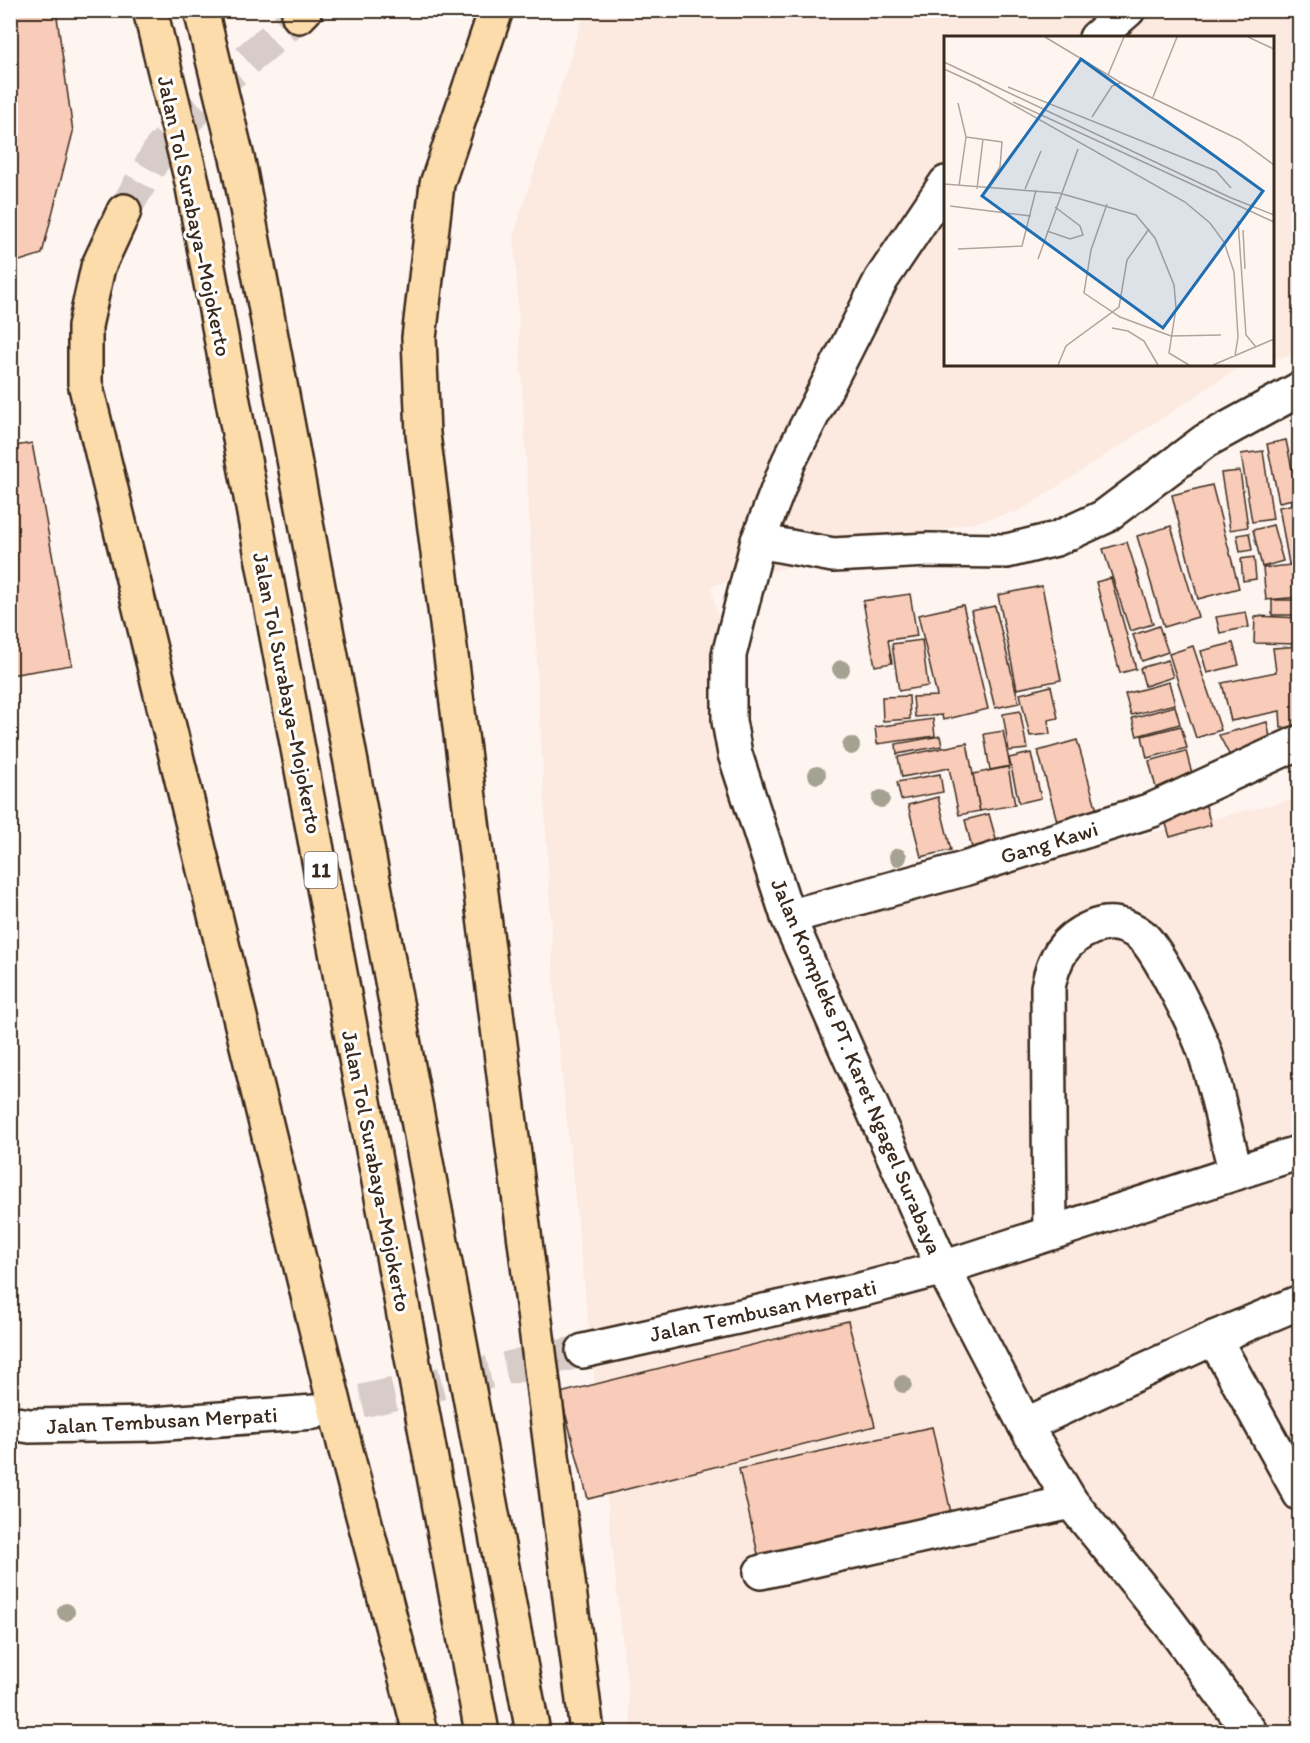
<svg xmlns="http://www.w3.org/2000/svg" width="1310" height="1743" font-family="Itim,sans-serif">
<rect width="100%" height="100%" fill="#fef5f1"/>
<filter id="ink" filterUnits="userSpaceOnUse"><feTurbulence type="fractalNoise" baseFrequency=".0167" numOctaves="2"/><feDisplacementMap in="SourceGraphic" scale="12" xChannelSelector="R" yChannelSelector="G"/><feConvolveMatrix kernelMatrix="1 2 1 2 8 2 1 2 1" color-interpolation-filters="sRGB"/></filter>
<g filter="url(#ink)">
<path fill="#fce9e0" d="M585 11H1299V354L1273 359 1272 38H946V364L1243 365 1020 511 711 586 784 922 1299 798V1732H632L556 1020 514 234Z"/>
<g fill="#f8ccb9" stroke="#3b2a1e" stroke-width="1.5">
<path d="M10 10H56L73 132 42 254 10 264Z"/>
<path d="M1286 440 1298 498 1279 502 1267 444Z"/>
<path d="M32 443 72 665 10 675V447Z"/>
<path d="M1263 451 1273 519 1252 522 1241 454Z"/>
<path d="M1240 471 1248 527 1230 530 1221 473Z"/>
<path d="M1212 485 1239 588 1198 599 1172 495Z"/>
<path d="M1300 503V561L1289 564 1279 507Z"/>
<path d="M1273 525 1283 561 1262 567 1253 530Z"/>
<path d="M1171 526 1198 617 1164 627 1137 536Z"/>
<path d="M1249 533 1252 550 1240 552 1237 535Z"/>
<path d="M1127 542 1153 624 1130 631 1103 549Z"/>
<path d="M1254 557 1256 579 1243 581 1241 559Z"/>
<path d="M1300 564V597L1266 600 1263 568Z"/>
<path d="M1111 578 1136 669 1120 673 1096 582Z"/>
<path d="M1042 586 1061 680 1017 689 998 595Z"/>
<path d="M910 594 917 636 888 640 892 663 875 666 863 601Z"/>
<rect x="1272" y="600" width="28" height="15"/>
<path d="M963 605 988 709 943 720 942 715 915 717 913 697 937 696 918 615Z"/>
<path d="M995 606 1019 703 995 708 971 611Z"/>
<path d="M1246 612 1249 627 1220 633 1216 617Z"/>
<path d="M1255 616 1300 618V644L1254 643Z"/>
<path d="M1159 626 1168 652 1142 661 1133 635Z"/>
<path d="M922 640 928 686 899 691 892 644Z"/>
<path d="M1233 643 1239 665 1207 673 1201 651Z"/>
<path d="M1193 646 1221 730 1196 738 1169 654Z"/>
<path d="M1300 646V726L1281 728 1280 711 1231 721 1222 683 1276 672 1273 648Z"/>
<path d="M1168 660 1173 677 1145 686 1140 668Z"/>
<path d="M1169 682 1175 704 1131 715 1125 694Z"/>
<path d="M1051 686 1058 718 1048 720 1050 734 1030 736 1020 694Z"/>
<path d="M909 696 910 719 883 721 882 697Z"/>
<path d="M1175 706 1180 724 1137 736 1132 718Z"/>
<path d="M1020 711 1027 749 1009 751 1003 714Z"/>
<path d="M933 719 935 736 877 744 875 727Z"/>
<path d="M1267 722 1273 752 1231 758 1219 735Z"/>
<path d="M1181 726 1187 748 1147 758 1142 736Z"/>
<path d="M1003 731 1010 766 990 770 984 734Z"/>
<path d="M940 736 942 746 897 754 896 744Z"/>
<path d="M1077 740 1100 821 1060 832 1038 751Z"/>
<path d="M967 743 980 811 959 815 949 768 902 777 898 757Z"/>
<path d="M1186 751 1193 778 1156 788 1149 761Z"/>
<path d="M1031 753 1041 798 1019 803 1009 758Z"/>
<path d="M1008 767 1015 805 980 811 973 774Z"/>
<path d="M940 774 943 792 901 800 897 782Z"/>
<path d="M1203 795 1211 825 1170 837 1161 807Z"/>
<path d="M938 797 951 850 921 857 908 805Z"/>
<path d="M989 814 1000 854 975 860 965 820Z"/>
<path d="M848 1321 875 1426 588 1499 560 1393Z"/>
<path d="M932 1427 953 1522 760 1563 739 1469Z"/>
</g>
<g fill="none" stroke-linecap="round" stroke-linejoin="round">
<path stroke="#d7ccc7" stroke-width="33" stroke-dasharray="33 16" stroke-linecap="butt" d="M314 1412 583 1351"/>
<path stroke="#d7ccc7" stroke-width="33" stroke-dasharray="33 16" stroke-linecap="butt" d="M124 211 160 149 222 81 299 16"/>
<g stroke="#3b2a1e" stroke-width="38">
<g id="minor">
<path d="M1096 38 1128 10"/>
<path d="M946 183 881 280 789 461 758 541 729 655V721L735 754 788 917 943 1268 1025 1425 1071 1502 1168 1621 1250 1732"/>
<path d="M758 541 833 555 928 550 1007 551 1056 539 1104 517 1205 441 1300 389"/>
<path d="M788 917 964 869 1152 810 1300 742"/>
<path d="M1050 1233 1048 987C1054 958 1064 939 1091 928 1109 920 1127 924 1142 936 1159 951 1197 1029 1205 1053 1218 1092 1225 1133 1236 1173"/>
<path d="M1214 1338 1300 1494"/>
<path d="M583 1351 864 1289 943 1268 1300 1152"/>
<path d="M10 1423 30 1426 154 1424 314 1412"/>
<path d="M1025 1425 1214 1338 1300 1302"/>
<path d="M761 1572 1071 1502"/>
</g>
</g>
<g stroke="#3b2a1e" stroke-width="38">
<g id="highway">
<path d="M150 10 192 182 482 1732"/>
<path d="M201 10 239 166 533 1732"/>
<path d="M496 10 437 184 419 338 423 434 587 1732"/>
<path d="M299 16 305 10"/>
<path d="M124 211 98 267 85 326V383L345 1447 420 1732"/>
</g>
</g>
<use href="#minor" stroke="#fff" stroke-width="33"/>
<use href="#highway" stroke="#fddcac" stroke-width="33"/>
</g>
<g fill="#a5a291">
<circle cx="841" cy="669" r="9"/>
<circle cx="851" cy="746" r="9"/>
<circle cx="817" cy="775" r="9"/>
<circle cx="881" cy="799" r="9"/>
<circle cx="898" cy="857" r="9"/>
<circle cx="903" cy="1384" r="9"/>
<circle cx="66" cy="1612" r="9"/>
</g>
</g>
<g text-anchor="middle" stroke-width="6" stroke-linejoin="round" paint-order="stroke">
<rect fill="#fff" stroke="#766a62" stroke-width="1.5" x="304.5" y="852" width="33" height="36" rx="4.5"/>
<g font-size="21" font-weight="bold" fill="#3b2a1e">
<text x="321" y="877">11</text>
</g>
<g font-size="22" fill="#3b2a1e" stroke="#fff">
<text transform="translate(195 216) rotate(78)" y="8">Jalan Tol Surabaya–Mojokerto</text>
<text transform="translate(288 693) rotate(79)" y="8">Jalan Tol Surabaya–Mojokerto</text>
<text transform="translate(1049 842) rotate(-17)" y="8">Gang Kawi</text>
<text transform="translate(857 1066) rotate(67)" y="8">Jalan Kompleks PT. Karet Ngagel Surabaya</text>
<text transform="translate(377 1171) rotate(79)" y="8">Jalan Tol Surabaya–Mojokerto</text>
<text transform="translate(763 1310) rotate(-12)" y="8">Jalan Tembusan Merpati</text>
<text transform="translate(162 1420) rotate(-3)" y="8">Jalan Tembusan Merpati</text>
</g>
</g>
<g transform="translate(944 36)">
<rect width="330" height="330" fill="#fef5f1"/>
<path fill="none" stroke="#b0a49d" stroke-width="1.5" d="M101 1 179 48 296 104 330 129M304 1 330 13M0 26 285 161 330 179M0 33 37 50M164 39 180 1M34 49 241 166 266 187 280 206 290 236 294 301 291 320M64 51 272 135 287 152M209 61 233 1M69 66 330 186M14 67 22 101 15 150M148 81 168 50 176 47M22 101 58 106 56 131 42 154M0 148 115 157 192 179 211 202 230 249 232 272 225 317 245 329M33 153 39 103M81 153 97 115M163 168 147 214 140 257 176 281 227 300 277 299M6 170 87 180M294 185 302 299 312 311M299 194 301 233M103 195 126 203 139 199 136 190 111 171M14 213 78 210 92 154M94 223 134 113M168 292 184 295 200 305 214 329M114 329 122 310 175 271 183 224 205 193M269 329 330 303"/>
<path fill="#1f6fb2" fill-opacity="0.15" stroke="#1f6fb2" stroke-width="3" d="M137 23 319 155 219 292 38 160Z"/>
<rect width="330" height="330" fill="none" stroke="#3b2a1e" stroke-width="3"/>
</g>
<rect width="1310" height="1743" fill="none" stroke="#fff" stroke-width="36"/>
<rect x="18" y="18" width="1274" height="1707" fill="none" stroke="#3b2a1e" stroke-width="2" filter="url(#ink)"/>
</svg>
